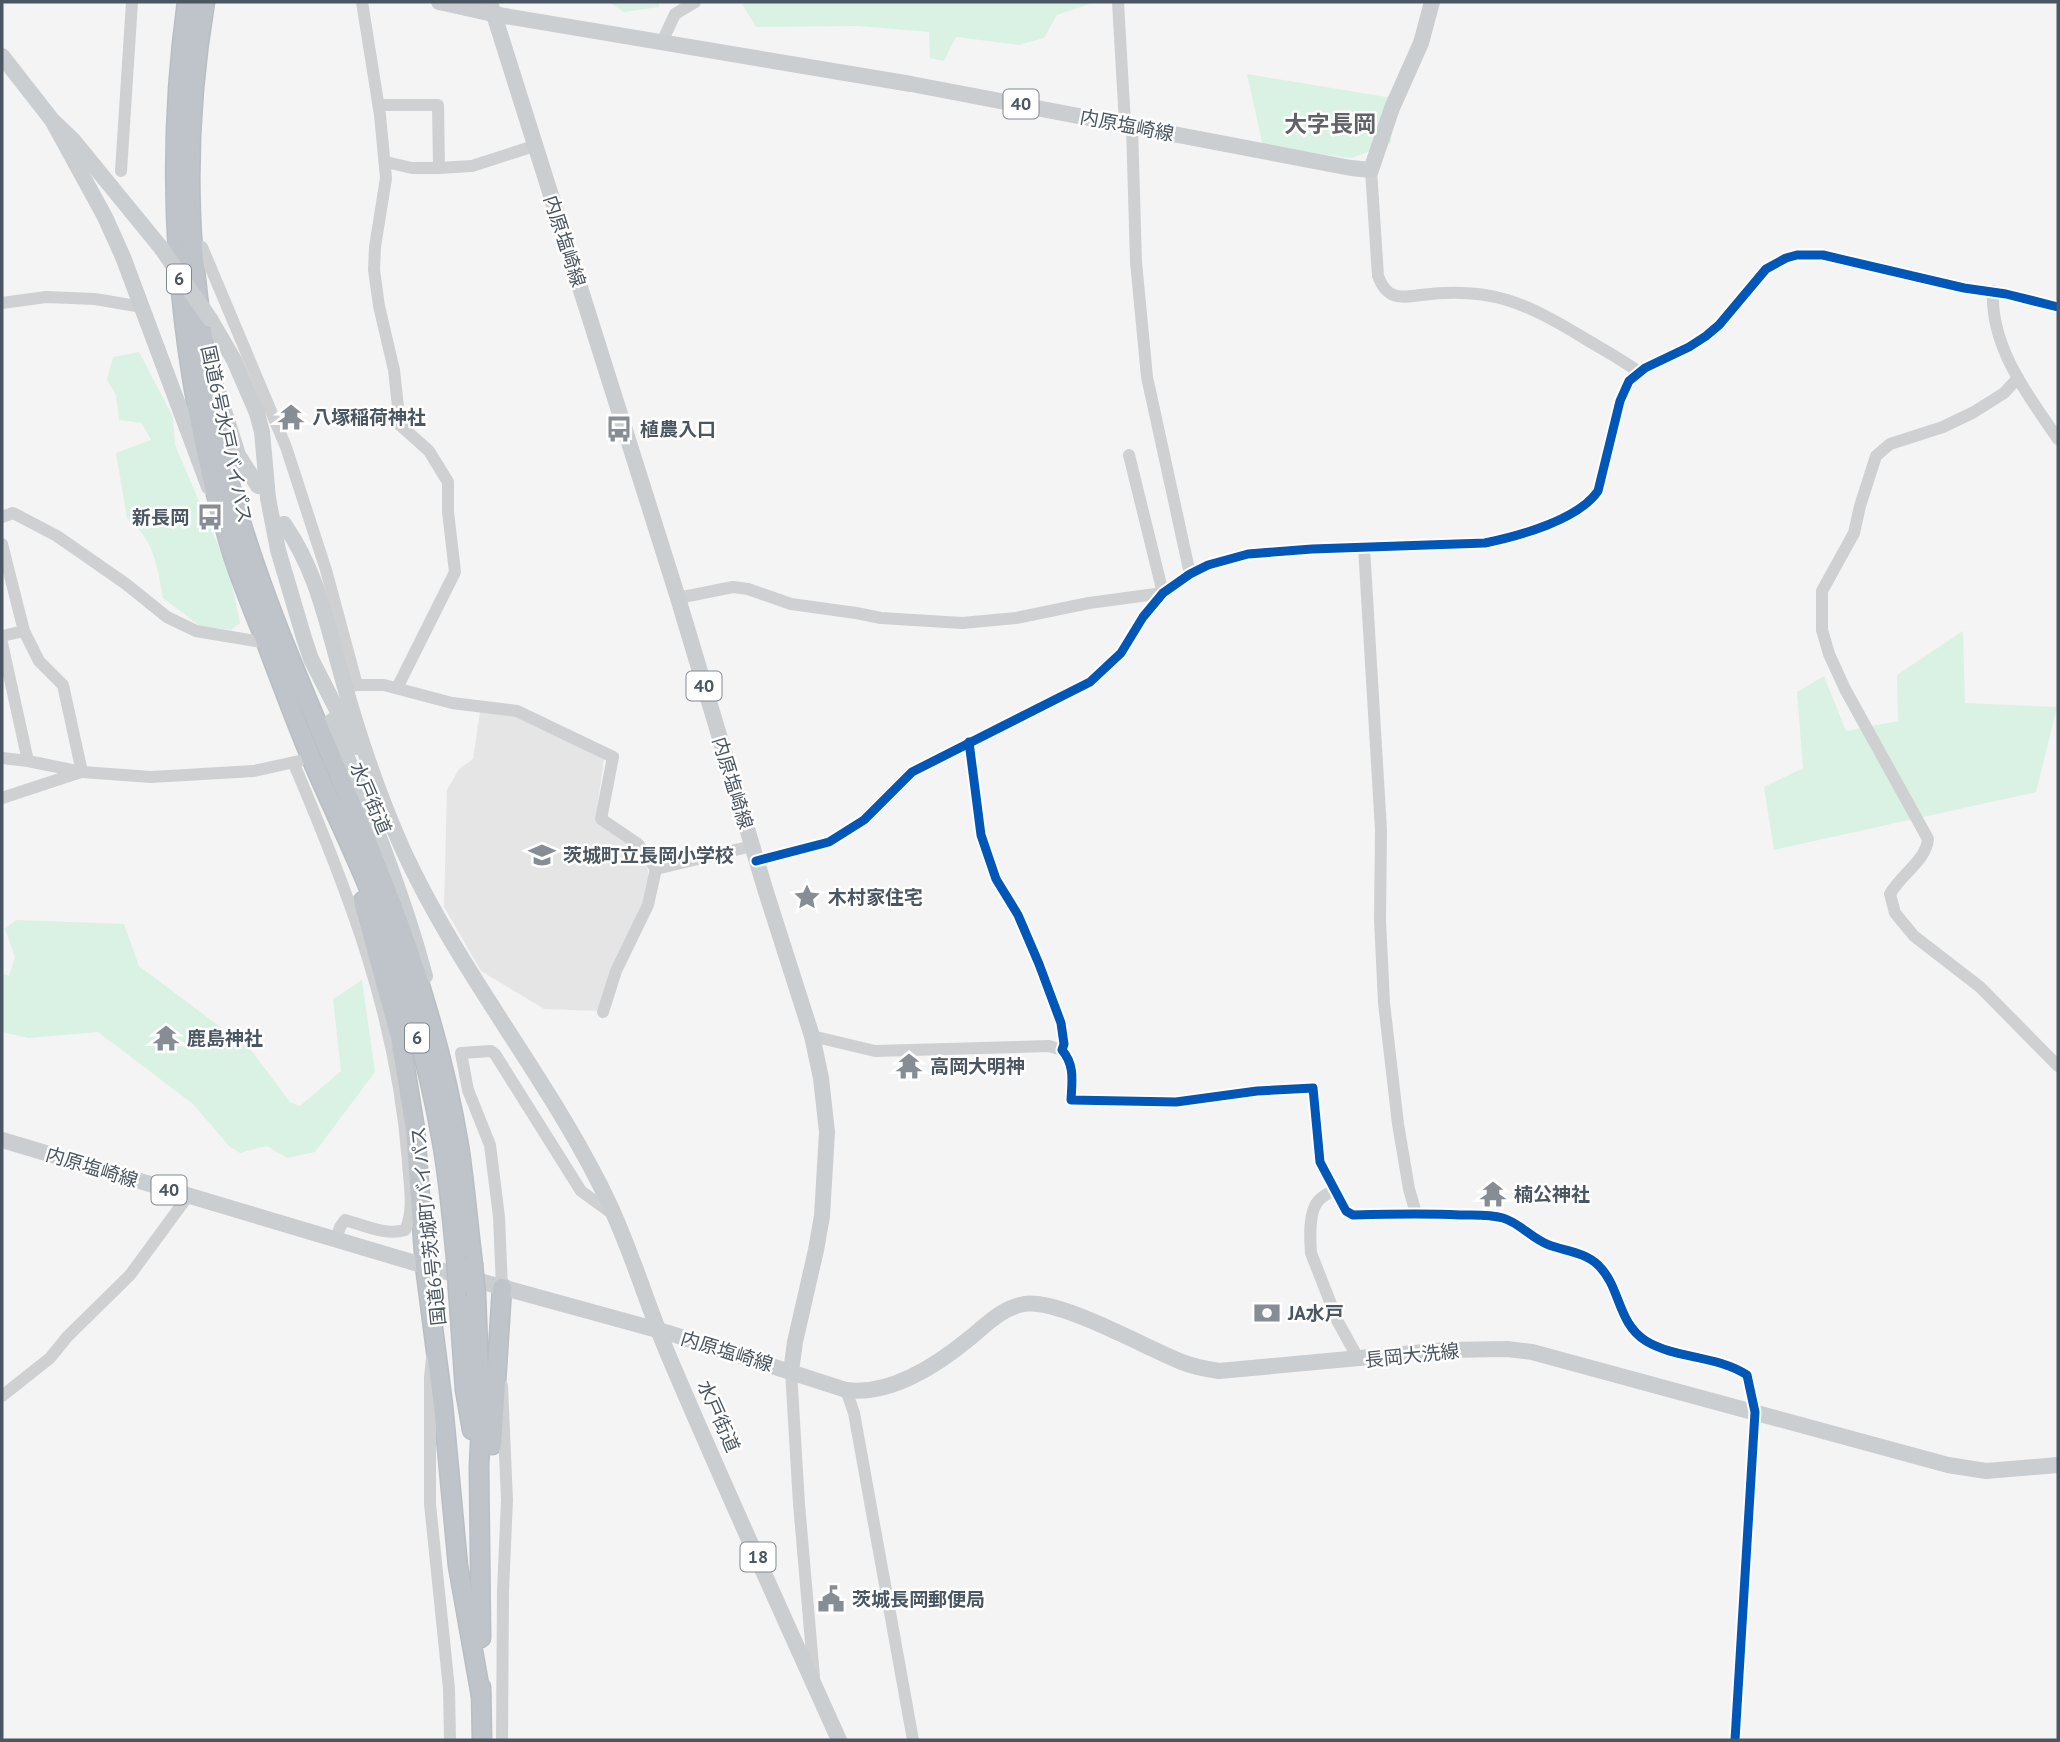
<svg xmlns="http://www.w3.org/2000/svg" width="2060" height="1742" font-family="'PT Sans','Noto Sans JP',sans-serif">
<rect width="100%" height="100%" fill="#f4f4f4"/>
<path fill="#e6e5e6" d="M480 712 518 715 604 759 595 822 631 845 646 864 650 880 638 917 600 1011 544 1009 481 971 444 907 447 790 459 769 473 759Z"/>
<g fill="#d9f2e3">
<path d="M609 2H659V7L624 12Z"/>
<path d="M741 2H1095L1057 15 1044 38 1019 45 956 37 944 61 930 58 929 32 859 26 756 27Z"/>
<path d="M1247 74 1392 98 1391 143 1352 158 1263 146Z"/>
<path d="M139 352 173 417 175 445 229 571 240 623 231 630 200 626 163 598C157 564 154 540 127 518L116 453 151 440 142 423 119 420 116 395 107 380 113 357Z"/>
<path d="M1963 631 1965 703 2057 707 2036 792 1774 850 1764 787 1803 768 1797 692 1824 676 1846 731 1898 721 1897 675Z"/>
<path d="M16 920 124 924 139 966 251 1050 290 1102 300 1106 341 1071 333 999 362 980 375 1072 315 1152 287 1158 267 1146 240 1153 229 1146 193 1104 98 1032 28 1038 2 1032V973L9 976 15 957 5 929Z"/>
</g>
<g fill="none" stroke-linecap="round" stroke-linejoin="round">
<g stroke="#b9bec3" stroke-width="21">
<g id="highway">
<path d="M187 2C162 183 178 363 228 539 237 572 251 605 264 637 279 676 293 715 309 753 329 801 353 848 372 896 402 974 428 1060 442 1142 449 1180 452 1219 456 1258"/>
<path d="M205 2C193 73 188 145 191 218 192 253 197 287 201 322 207 374 214 427 228 477 271 641 353 790 408 949 430 1013 448 1080 459 1146 465 1185 468 1225 473 1264"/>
<path d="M363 901 400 1037 415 1129 425 1266 443 1405 458 1566 481 1696"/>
<path d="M458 1289 465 1390 472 1430"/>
<path d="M476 1295 481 1424 479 1467 481 1638"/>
<path d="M492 1445 502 1288"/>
<path d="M481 1687 482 1740"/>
</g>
</g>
<g stroke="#ced0d2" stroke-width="12">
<path d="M362 2 380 115 386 178 375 247 374 270 379 306 394 370 400 425 429 451 448 482V512L455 572 397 688"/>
<path d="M1118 2 1125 124"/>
<path d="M662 42 675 14 695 2"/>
<path d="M379 105H438L439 168 472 166 534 146"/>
<path d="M1132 126 1136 262 1147 377 1190 574"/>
<path d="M386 162 412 168H439"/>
<path d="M1371 170 1378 276C1387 300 1400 298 1421 295 1491 286 1526 303 1584 338 1602 349 1621 359 1639 372"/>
<path d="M121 171 132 2"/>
<path d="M192 244 202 247 286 447 326 570 357 685"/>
<path d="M1993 291C1990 346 2028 396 2058 439"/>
<path d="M2 303 46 297 95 299 142 307"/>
<path d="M2018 378 2004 393 1974 412 1943 427 1890 444 1876 456 1860 506 1854 533 1822 591V630L1829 654 1845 689 1928 839C1926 861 1901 874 1890 894L1895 913 1914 936 1980 987 2058 1066"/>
<path d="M2 517 13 513 57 536 126 584 167 617 196 631 256 641H265"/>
<path d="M2 544 24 631 39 661 63 685 82 772"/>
<path d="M1364 547 1381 830 1380 920 1384 1003 1398 1124 1409 1189 1416 1213"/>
<path d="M678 598 733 587 748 589 791 604 856 613 881 618 962 623 1016 618 1089 603 1163 593 1129 455"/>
<path d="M2 636 24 631"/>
<path d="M2 643 28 761"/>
<path d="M345 688 357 685H384L452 703 517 711 613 757 601 819 638 844 656 869 752 846"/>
<path d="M969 742 981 835 996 879 1018 915 1039 964 1061 1023 1064 1044 1062 1050C1075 1065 1072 1081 1071 1100L1176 1102 1257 1091 1313 1088 1320 1162 1346 1211 1353 1215C1389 1214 1424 1213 1460 1215 1474 1215 1489 1214 1503 1218 1520 1223 1532 1239 1549 1245 1565 1251 1585 1252 1598 1265 1621 1287 1617 1323 1646 1341 1676 1359 1716 1355 1747 1375L1755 1412 1735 1740"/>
<path d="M2 758 28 761 82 772 151 777 254 771 299 761"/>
<path d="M294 764C350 896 397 1017 408 1162 409 1183 415 1211 405 1230 387 1236 363 1225 345 1220L340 1227 336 1240"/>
<path d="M2 798 81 772"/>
<path d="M756 861 829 842 864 820 912 772 1090 682 1121 653 1143 617 1163 593 1190 574 1208 565 1248 554 1312 549 1485 543C1519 536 1578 520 1598 491L1620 401 1629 381 1645 368 1689 347 1706 336 1719 325 1766 269 1786 258 1797 255H1823L1964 288 2006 294 2058 307"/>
<path d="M603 1012 616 971 648 905 656 869"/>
<path d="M812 1036 875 1051 1049 1046 1062 1050"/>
<path d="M1334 1190C1329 1193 1323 1196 1319 1200 1308 1211 1310 1239 1311 1253L1338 1322 1359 1360"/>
<path d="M502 1288 499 1217 490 1145 468 1090 461 1053 491 1051 495 1054 581 1191 614 1215"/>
<path d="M432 1358 430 1377V1504L449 1689 450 1740"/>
<path d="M791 1371 799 1504 814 1677"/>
<path d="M502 1386 507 1500 503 1591 502 1740"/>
<path d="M846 1390 854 1413 913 1740"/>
<path d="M2 1396 50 1358 67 1337 130 1275 188 1196"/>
</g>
<g stroke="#caced1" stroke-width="16">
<path d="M439 2 493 14 911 84 1351 168 1371 170 1392 108 1421 43 1432 2"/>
<path d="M490 2 678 598 766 892 812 1036 821 1078 827 1132 822 1216 816 1250 795 1342 791 1371"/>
<path d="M2 56 52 120 73 140 162 249"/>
<path d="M52 120 105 217 123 257 209 487"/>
<path d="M210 319 234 360 257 413 262 432 268 498 278 550 304 638 311 659 356 747"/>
<path d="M215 382 238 455 258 486"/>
<path d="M284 524C319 574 328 630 345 687 361 743 380 799 404 852 458 969 541 1069 599 1183 627 1237 644 1296 667 1352 722 1482 781 1611 839 1740"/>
<path d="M332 721C367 805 401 887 425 976"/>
<path d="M2 1140 425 1266 672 1334 846 1390C891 1396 937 1365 970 1338 987 1324 1002 1308 1024 1304 1059 1298 1146 1348 1182 1362 1194 1367 1206 1369 1219 1371L1446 1350 1507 1349 1532 1352 1948 1465 1986 1471 2058 1465"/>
</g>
<use href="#highway" stroke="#bec4c9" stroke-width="18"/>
<g stroke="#b9bec3" stroke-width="21" stroke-linecap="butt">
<g id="highway-bridge">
<path d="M456 1258 458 1289"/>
<path d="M473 1264 476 1295"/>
</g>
</g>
<path stroke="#caced1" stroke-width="16" d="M162 249 210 319"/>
<use href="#highway-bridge" stroke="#bec4c9" stroke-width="18"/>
<g stroke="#fff" stroke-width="13">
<g id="cycleway">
<path d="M969 742 981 835 996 879 1018 915 1039 964 1061 1023 1064 1044 1062 1050C1075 1065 1072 1081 1071 1100L1176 1102 1257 1091 1313 1088 1320 1162 1346 1211 1353 1215C1389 1214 1424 1213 1460 1215 1474 1215 1489 1214 1503 1218 1520 1223 1532 1239 1549 1245 1565 1251 1585 1252 1598 1265 1621 1287 1617 1323 1646 1341 1676 1359 1716 1355 1747 1375L1755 1412 1735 1740"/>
<path d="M756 861 829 842 864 820 912 772 1090 682 1121 653 1143 617 1163 593 1190 574 1208 565 1248 554 1312 549 1485 543C1519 536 1578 520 1598 491L1620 401 1629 381 1645 368 1689 347 1706 336 1719 325 1766 269 1786 258 1797 255H1823L1964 288 2006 294 2058 307"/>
</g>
</g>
<use href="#cycleway" stroke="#0057b8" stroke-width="9"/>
</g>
<defs>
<g id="temple-bare" transform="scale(2.1)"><path d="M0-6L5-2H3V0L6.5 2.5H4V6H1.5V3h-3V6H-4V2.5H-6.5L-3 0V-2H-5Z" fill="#868d94" stroke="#fff" stroke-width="2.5" paint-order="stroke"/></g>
<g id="bus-bare" transform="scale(2.1)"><path d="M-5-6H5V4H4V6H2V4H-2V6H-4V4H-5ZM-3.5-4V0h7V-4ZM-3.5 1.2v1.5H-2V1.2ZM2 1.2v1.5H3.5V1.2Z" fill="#868d94" stroke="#fff" stroke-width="2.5" paint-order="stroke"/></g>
<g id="school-bare" transform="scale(2.1)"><path d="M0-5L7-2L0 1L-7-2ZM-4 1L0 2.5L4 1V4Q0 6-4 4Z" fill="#868d94" stroke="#fff" stroke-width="2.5" paint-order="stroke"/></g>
<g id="sight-bare" transform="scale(2.1)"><path d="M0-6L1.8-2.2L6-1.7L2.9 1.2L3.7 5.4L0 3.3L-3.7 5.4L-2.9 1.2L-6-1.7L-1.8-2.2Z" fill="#868d94" stroke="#fff" stroke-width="2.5" paint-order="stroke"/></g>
<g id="bank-bare" transform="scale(2.1)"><path d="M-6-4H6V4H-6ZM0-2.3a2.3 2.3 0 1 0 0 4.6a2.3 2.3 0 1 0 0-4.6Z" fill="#868d94" stroke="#fff" stroke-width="2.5" paint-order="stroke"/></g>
<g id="civic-bare" transform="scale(2.1)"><path d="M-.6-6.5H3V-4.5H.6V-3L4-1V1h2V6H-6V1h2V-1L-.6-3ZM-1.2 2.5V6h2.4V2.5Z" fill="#868d94" stroke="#fff" stroke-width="2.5" paint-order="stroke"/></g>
</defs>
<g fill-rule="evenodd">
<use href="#temple-bare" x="291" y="417"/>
<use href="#bus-bare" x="619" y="429"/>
<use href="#bus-bare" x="210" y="517"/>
<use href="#school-bare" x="542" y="855"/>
<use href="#sight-bare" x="807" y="897"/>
<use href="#temple-bare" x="166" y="1038"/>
<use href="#temple-bare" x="909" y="1066"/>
<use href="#temple-bare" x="1493" y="1194"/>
<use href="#bank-bare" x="1267" y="1313"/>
<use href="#civic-bare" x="831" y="1599"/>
</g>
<g text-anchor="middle" stroke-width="5" stroke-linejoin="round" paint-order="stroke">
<g fill="#fff" stroke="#808990" stroke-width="2">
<rect x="1003.5" y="89.5" width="35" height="29" rx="5"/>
<rect x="167" y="264.5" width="24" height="29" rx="5"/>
<rect x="686.5" y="671.5" width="35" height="29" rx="5"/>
<rect x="405" y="1023.5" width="24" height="29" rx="5"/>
<rect x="151.5" y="1175.5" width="35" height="29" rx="5"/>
<rect x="740.5" y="1542.5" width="35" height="29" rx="5"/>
</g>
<g font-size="18" font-weight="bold" fill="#4a5661">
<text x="1021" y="110">40</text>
<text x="179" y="285">6</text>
<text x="704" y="692">40</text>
<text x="417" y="1044">6</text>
<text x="169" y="1196">40</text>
<text x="758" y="1563">18</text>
</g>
<g font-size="19" fill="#4a5661" stroke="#fff">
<text transform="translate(1127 125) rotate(11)" y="7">内原塩崎線</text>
<text transform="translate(565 241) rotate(72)" y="7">内原塩崎線</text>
<text transform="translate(227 434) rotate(78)" y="7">国道6号水戸バイパス</text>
<text transform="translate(733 783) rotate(73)" y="7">内原塩崎線</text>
<text transform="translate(371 798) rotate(67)" y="7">水戸街道</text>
<text transform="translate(92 1167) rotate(17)" y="7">内原塩崎線</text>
<text transform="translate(428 1226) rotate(-96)" y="7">国道6号茨城町バイパス</text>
<text transform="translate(727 1351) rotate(17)" y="7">内原塩崎線</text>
<text transform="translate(1412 1355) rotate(-6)" y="7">長岡大洗線</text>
<text transform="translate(719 1416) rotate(66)" y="7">水戸街道</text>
</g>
<g font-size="19" font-weight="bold" fill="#4a5661" stroke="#fff" text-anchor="start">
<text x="312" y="424">八塚稲荷神社</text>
<text x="640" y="436">植農入口</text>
<text x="189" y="524" text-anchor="end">新長岡</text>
<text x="563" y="862">茨城町立長岡小学校</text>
<text x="828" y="904">木村家住宅</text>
<text x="187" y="1045">鹿島神社</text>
<text x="930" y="1073">高岡大明神</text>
<text x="1514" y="1201">楠公神社</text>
<text x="1288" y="1320">JA水戸</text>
<text x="852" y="1606">茨城長岡郵便局</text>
</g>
<g font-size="23" font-weight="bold" fill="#5f6368" stroke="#fff">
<text x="1330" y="132">大字長岡</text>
</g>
</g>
<rect width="2060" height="1742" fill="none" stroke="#4a5661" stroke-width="7"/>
</svg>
